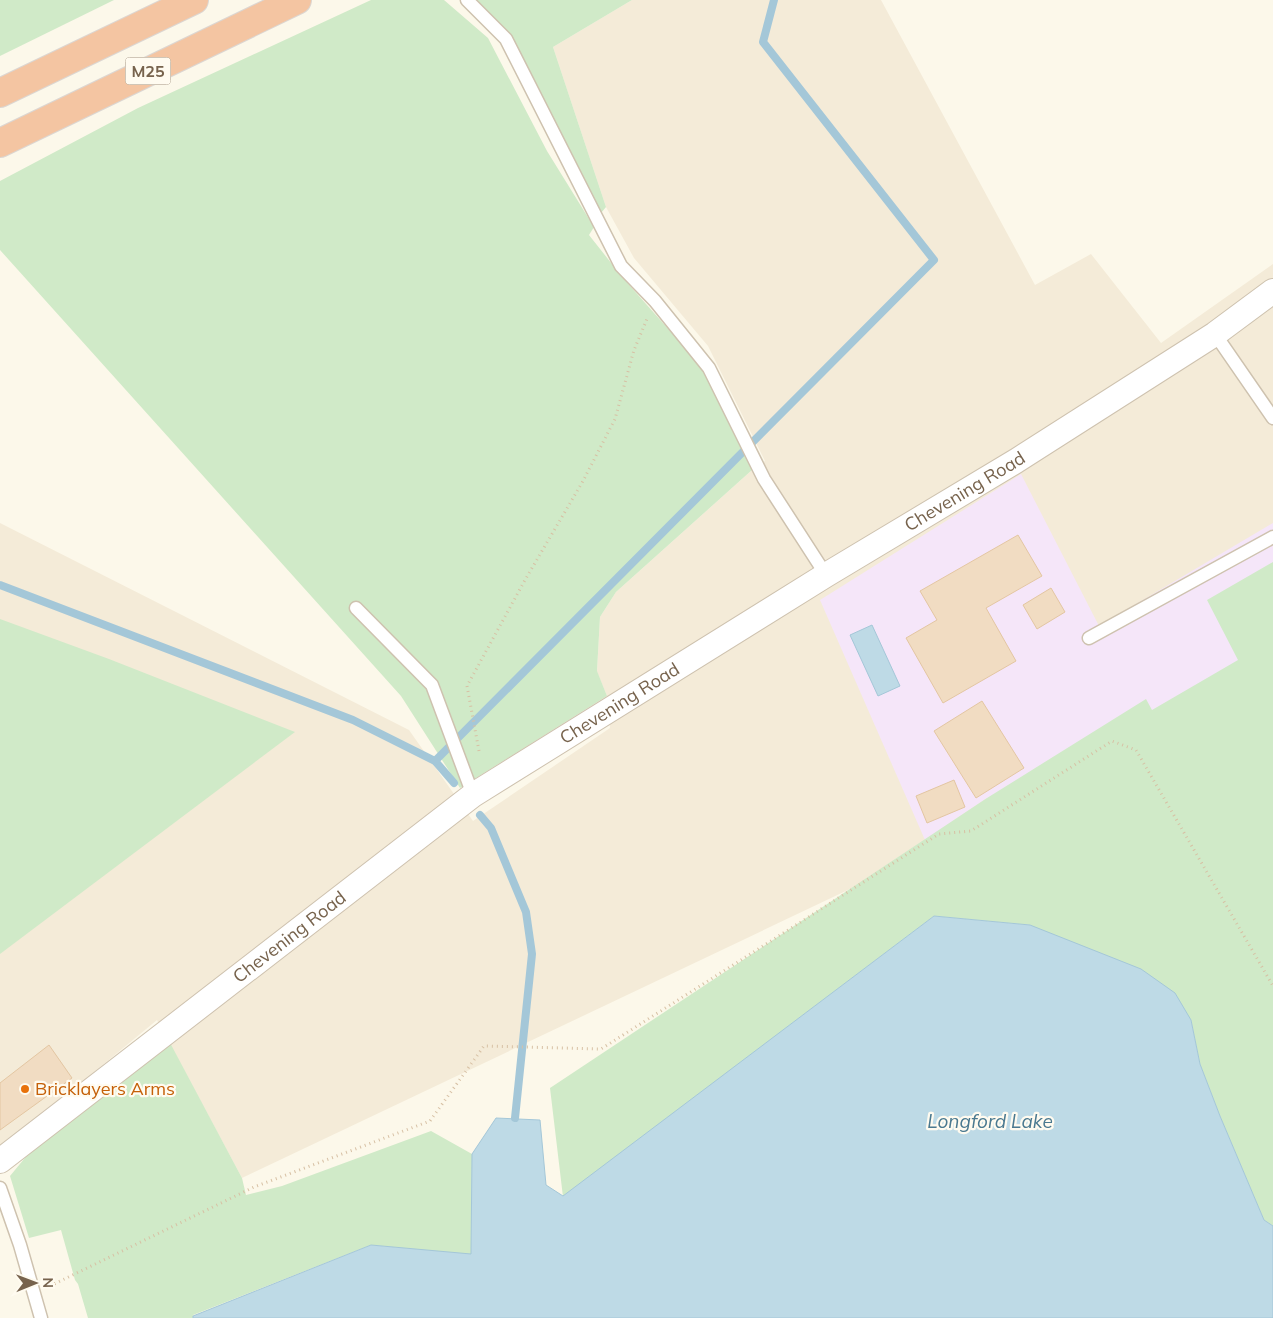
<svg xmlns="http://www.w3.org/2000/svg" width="1273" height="1318" font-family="Mulish,sans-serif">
<rect width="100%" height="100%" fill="#fcf8ea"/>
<path fill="#f4ebd8" d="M632 0H881L1035 285 1091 254 1161 343 1273 264V688L242 1178 157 1020 0 1150V523L409 730 473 821 610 728 607 696 597 672 600 617 616 592 752 470 765 461 708 346 634 258 606 207 553 47Z"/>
<path fill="#f5e6f9" d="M1021 474 1099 626 1273 523V938L987 798 925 840 820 600Z"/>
<g fill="#d0eac8">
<path d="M0 0H114L0 56Z"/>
<path d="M371 0H444L488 38 547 151 594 227 589 235 623 278 702 367 752 470 616 592 600 617 597 671 607 696 460 788 401 696 0 250V181L138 108Z"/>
<path d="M475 0H632L553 47 606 207 601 213 510 37Z"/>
<path d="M1273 562V1226L1264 1220 1220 1116 1200 1064 1191 1020 1030 925 934 916 563 1197 550 1088 987 798 1146 699 1152 710 1238 660 1207 600Z"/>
<path d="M0 619 109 659 295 732 0 954Z"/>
<path d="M168 1039 242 1178 246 1195 282 1186 431 1131 472 1154 471 1255 371 1245 193 1315V1318H88L78 1284 75 1280 61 1230 29 1238 10 1176 29 1153Z"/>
</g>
<g fill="#bedae6" stroke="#a4c7d8">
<path d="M872 625 900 686 878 696 850 635Z"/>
<path d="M934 916 1030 925 1141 969 1175 993 1191 1020 1200 1064 1220 1116 1264 1220 1273 1226V1318H193V1316L371 1245 471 1254 472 1154 496 1118 540 1120 546 1185 563 1196Z"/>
</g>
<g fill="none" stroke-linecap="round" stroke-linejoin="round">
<g stroke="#a4c7d8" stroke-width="8">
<path d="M0 585 353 720 435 761 454 783"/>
<path d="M435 761 934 260 763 42 774 0"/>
<path d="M480 815 491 828 526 912 532 954 515 1118"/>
</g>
</g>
<g fill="#f1dcc2" stroke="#e3c6a2">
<path d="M1018 535 1042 576 986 608 1016 661 943 703 906 638 937 620 920 591Z"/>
<path d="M1051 588 1065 612 1037 629 1023 605Z"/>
<path d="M982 701 1024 768 976 798 934 731Z"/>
<path d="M954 780 965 807 927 823 916 796Z"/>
<path d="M49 1045 72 1078 0 1130V1083Z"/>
</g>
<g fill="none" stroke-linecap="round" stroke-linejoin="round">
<g stroke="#cec2af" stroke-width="15">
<g id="service">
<path d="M467 0 506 39 621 266 655 301 709 368 764 479 826 575"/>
<path d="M1215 334 1273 418"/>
<path d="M356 608 432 685 473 795"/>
<path d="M1089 638 1273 537"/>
<path d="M0 1188 20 1245 41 1318"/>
</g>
</g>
<g stroke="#cec2af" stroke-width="26">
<g id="minor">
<path id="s1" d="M0 1161 473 795 826 575 1016 461 1215 334 1273 291"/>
</g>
</g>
<g stroke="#dcd6d1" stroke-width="30">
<g id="motorway">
<path d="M0 93 194 0"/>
<path d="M0 143 297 0"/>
</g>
</g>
<g stroke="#d7c0a4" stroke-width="3" stroke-dasharray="1 4" stroke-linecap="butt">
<path d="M479 751 467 686 525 580 583 481 615 419 634 350 647 319"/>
<path d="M50 1286 254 1187 430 1121 484 1046 601 1049 939 834 971 831 1112 741 1136 750 1273 986"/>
</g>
<use href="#service" stroke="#fff" stroke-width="12"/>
<use href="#minor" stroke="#fff" stroke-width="24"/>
<use href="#motorway" stroke="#f4c5a2" stroke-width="28"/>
</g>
<circle fill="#e8710a" stroke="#fffbf0" stroke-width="2" cx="25" cy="1089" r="5"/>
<g text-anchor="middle" stroke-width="4.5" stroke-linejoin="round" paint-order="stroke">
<rect fill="#fffbf0" stroke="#a0917e" stroke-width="1" x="125.5" y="57.5" width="45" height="27" rx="4"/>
<g font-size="16" font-weight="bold" fill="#77634d">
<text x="148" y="77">M25</text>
</g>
<g font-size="18" fill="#77634d" stroke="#fffbf0">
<text dy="6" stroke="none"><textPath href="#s1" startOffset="1176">Chevening Road</textPath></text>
<text dy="6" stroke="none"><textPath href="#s1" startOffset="771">Chevening Road</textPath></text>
<text dy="6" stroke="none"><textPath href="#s1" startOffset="366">Chevening Road</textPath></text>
</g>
<g font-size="18" fill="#c56008" stroke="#fffbf0" text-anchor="start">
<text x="35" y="1095">Bricklayers Arms</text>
</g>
<g font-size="19" font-style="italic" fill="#4a7990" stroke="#fffbf0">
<text x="990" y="1128">Longford Lake</text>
</g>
</g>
<g transform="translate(35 1283) rotate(89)" stroke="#fffbf0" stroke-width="4" paint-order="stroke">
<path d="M0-4L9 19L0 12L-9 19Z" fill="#77634d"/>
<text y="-8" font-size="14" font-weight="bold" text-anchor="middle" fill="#77634d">N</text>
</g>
</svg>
